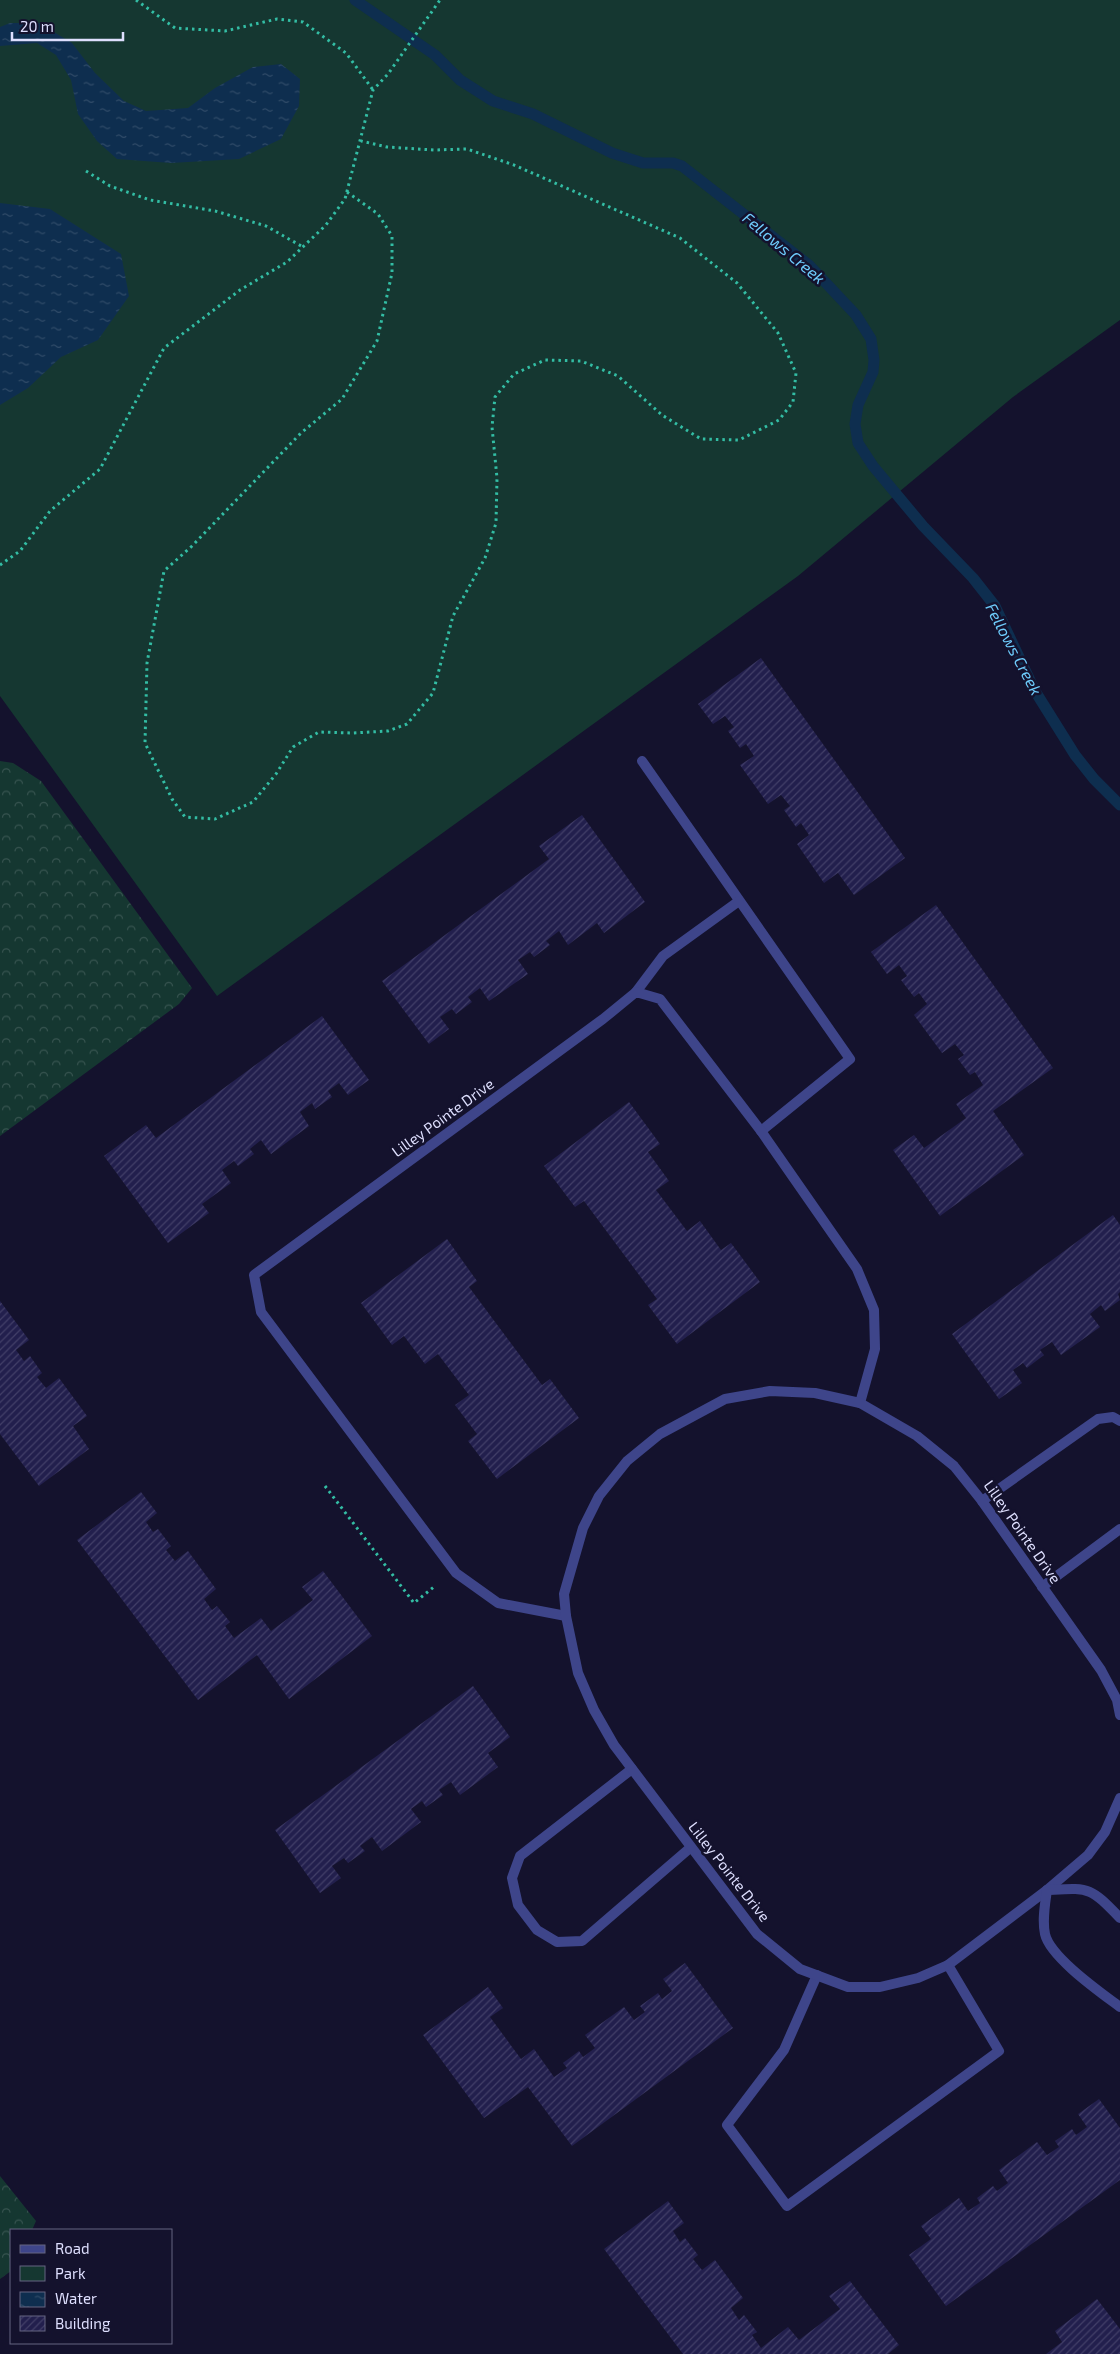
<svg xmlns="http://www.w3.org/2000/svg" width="1120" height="2354" font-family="'Exo 2',sans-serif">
<defs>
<pattern id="forest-crowns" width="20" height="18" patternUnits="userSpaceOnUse" patternTransform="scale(1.25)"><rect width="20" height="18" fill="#153731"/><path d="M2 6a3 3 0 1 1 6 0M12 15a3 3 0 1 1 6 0" fill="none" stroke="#375450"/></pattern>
<pattern id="water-ripples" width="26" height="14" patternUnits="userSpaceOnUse" patternTransform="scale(1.25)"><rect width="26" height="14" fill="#0e2e4f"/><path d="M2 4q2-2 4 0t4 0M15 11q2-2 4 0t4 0" fill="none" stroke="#314c69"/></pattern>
<pattern id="building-hatch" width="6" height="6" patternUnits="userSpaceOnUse" patternTransform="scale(1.25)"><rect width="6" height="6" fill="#221f4d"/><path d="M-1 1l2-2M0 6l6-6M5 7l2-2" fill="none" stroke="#423f68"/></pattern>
</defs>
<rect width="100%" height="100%" fill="#14122d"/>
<g fill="url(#forest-crowns)">
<path d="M0 761 13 763 41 781 192 988 179 1004 0 1136Z"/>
<path d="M0 2176 36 2221 32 2230H11V2271L0 2279Z"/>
</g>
<path fill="#153731" d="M0 0H1120V320L1013 397 798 576 217 996 0 696Z"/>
<g fill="url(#water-ripples)">
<path d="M10 23H39L72 43 95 73 124 101 146 111 188 108 215 88 253 67 281 64 300 79 299 106 281 139 239 159 171 163 117 159 97 141 78 114 71 80 56 55 37 43 0 46V27Z"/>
<path d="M0 203 50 209 121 254 129 296 98 340 61 357 28 388 0 405Z"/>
</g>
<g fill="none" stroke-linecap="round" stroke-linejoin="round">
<path stroke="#0e2e4f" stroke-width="11" d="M355 0 435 55 460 80 493 101 533 114 612 153 643 163H673L682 166 809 265 856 315 871 339 874 360 873 372 858 405 855 424 858 443 873 466 923 526 973 578 995 606 1035 691 1075 755 1094 779 1120 805"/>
</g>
<g fill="url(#building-hatch)">
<path d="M761 658 905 858 854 895 838 873 824 883 797 844 809 835 801 823 796 827 784 810 790 806 781 795 768 804 740 765 754 756 746 744 740 748 728 731 734 727 725 716 713 724 698 704Z"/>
<path d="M582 815 645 902 604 933 597 923 568 945 559 931 546 941 550 945 534 957 530 952 518 960 528 974 489 1001 480 988 468 997 472 1002 456 1014 452 1009 440 1017 449 1029 429 1044 382 981 549 859 539 846Z"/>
<path d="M936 905 1053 1068 993 1111 1024 1155 940 1216 893 1150 914 1135 924 1148 966 1118 956 1104 983 1085 975 1072 970 1075 958 1059 964 1055 955 1044 942 1053 914 1015 927 1004 919 993 914 997 901 980 907 976 899 965 887 974 871 952Z"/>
<path d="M322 1016 369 1080 348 1095 339 1083 328 1091 332 1097 315 1109 312 1103 300 1112 309 1126 271 1154 261 1140 250 1149 254 1154 238 1166 234 1161 222 1170 231 1183 202 1204 209 1213 168 1243 104 1156 146 1125 156 1138Z"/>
<path d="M629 1102 660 1144 648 1152 669 1181 656 1190 687 1231 700 1221 721 1250 731 1243 760 1282 677 1344 648 1305 657 1299 584 1201 575 1207 544 1166Z"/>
<path d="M1113 1215 1120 1225V1292L1118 1294 1120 1300 1105 1311 1101 1305 1090 1314 1100 1327 1061 1355 1052 1342 1040 1350 1044 1355 1027 1368 1023 1363 1013 1370 1022 1383 999 1399 952 1334Z"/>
<path d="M447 1239 477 1281 469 1287 542 1385 550 1379 579 1418 497 1479 468 1441 477 1434 455 1405 469 1395 438 1354 425 1364 404 1336 392 1345 361 1303Z"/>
<path d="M0 1301 29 1340 16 1350 24 1361 30 1356 42 1373 37 1377 46 1388 59 1378 87 1416 73 1426 89 1449 39 1486 0 1434Z"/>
<path d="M141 1492 157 1513 146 1522 153 1532 158 1529 171 1546 166 1550 175 1561 188 1551 216 1589 204 1599 212 1610 217 1606 230 1622 225 1626 234 1638 261 1618 271 1631 313 1600 302 1587 323 1571 372 1636 289 1699 257 1655 198 1700 77 1540Z"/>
<path d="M473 1686 510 1737 488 1753 498 1767 460 1795 451 1782 439 1790 443 1795 426 1807 422 1801 411 1809 421 1822 382 1851 372 1837 360 1846 365 1851 348 1863 344 1858 332 1866 341 1878 320 1893 275 1830Z"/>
<path d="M685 1963 733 2028 572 2146 528 2087 484 2118 423 2035 488 1987 503 2008 490 2017 521 2059 534 2049 554 2077 567 2068 563 2063 579 2051 583 2057 595 2048 585 2035 624 2007 634 2020 645 2012 640 2006 658 1993 662 1999 672 1991 663 1979Z"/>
<path d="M1099 2099 1120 2128V2180L946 2306 909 2255 931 2239 921 2226 959 2198 968 2211 980 2203 977 2198 993 2186 997 2191 1008 2183 999 2170 1037 2142 1047 2155 1059 2147 1055 2141 1072 2129 1076 2135 1087 2127 1078 2114Z"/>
<path d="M668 2201 684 2223 673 2231 680 2242 685 2238 698 2255 693 2259 702 2270 715 2260 743 2298 731 2308 739 2320 744 2315 757 2332 752 2335 761 2348 788 2327 799 2340 840 2309 829 2296 850 2281 899 2345 888 2354H683L604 2249Z"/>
<path d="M1097 2299 1120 2329V2354H1046L1062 2342 1055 2331Z"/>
</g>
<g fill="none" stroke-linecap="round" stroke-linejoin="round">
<g stroke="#33bda4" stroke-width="3" stroke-dasharray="2.5 4" stroke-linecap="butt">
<path d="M136 0 175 28 225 31 277 19 303 22 346 53 373 90"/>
<path d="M86 171 110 186 150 200 215 211 266 226 303 247"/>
<path d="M347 192 378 214 392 236V273L377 341 342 399 301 433 192 546 164 571 147 663 145 743 172 799 185 817 215 819 253 802 276 774 293 747 319 732 353 733 388 731 407 724 433 693 453 616 485 558 496 523 497 478 492 427 495 397 514 374 545 360 581 361 618 376 662 415 701 439 739 440 779 420 793 402 796 373 778 333 737 283 680 238 514 165 467 149 434 150 387 147 361 141"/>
<path d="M0 565 20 551 50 511 100 469 164 348 240 290 287 262 326 225 345 199 373 90 388 74 440 0"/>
<path d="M325 1486 414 1603 435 1586"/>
</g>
<g stroke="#3e458a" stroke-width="10">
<path d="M642 761 850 1059 761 1131"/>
<path d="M636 992 663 956 739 901"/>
<path d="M982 1501 1098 1419 1113 1417 1120 1421"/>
<path d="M1042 1587 1120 1529"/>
<path d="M632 1769 520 1856 512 1878 518 1905 537 1930 557 1942 582 1941 690 1848"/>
<path d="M817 1975 784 2050 727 2125 787 2206 999 2051 948 1965"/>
</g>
<g stroke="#3e458a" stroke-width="10">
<path d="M566 1616 498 1603 456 1573 261 1312 254 1275 603 1019 636 992 660 999 761 1131 857 1269 874 1310 875 1349 860 1403"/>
<path d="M1120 1715 1117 1700 1101 1670 982 1501 954 1466 917 1436 860 1403 815 1393 770 1391 725 1399 660 1434 627 1461 599 1496 583 1528 564 1594 566 1616 578 1673 594 1710 614 1745 757 1934 800 1969 848 1987H880L918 1978 948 1965 1047 1890 1088 1855 1105 1832 1120 1798"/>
<path d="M1120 1918C1089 1886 1090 1888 1047 1890 1045 1904 1042 1920 1045 1934 1050 1957 1100 1992 1120 2007"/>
</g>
</g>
<g text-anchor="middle" stroke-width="5" stroke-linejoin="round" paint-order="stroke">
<g font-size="15" fill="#dedffe" stroke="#14122d">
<text transform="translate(443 1118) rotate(-36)" y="5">Lilley Pointe Drive</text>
<text transform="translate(1022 1532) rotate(55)" y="5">Lilley Pointe Drive</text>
<text transform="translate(729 1872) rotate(52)" y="5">Lilley Pointe Drive</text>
</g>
<g font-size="16" font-style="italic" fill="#6eccfc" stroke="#14122d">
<text transform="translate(784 248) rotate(40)" y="6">Fellows Creek</text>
<text transform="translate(1014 649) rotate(62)" y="6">Fellows Creek</text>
</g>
</g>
<rect x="10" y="2229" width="162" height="115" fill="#14122d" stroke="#656481"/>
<rect x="20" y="2245" width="25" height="8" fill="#3e458a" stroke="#656481"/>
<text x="55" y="2254" font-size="15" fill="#dedffe">Road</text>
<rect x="20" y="2266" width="25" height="15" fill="#153731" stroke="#656481"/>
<text x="55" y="2279" font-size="15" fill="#dedffe">Park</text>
<rect x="20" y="2292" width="25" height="15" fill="url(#water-ripples)" stroke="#656481"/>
<text x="55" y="2304" font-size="15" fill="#dedffe">Water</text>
<rect x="20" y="2316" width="25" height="15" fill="url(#building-hatch)" stroke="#656481"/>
<text x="55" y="2329" font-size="15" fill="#dedffe">Building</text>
<path d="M12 32v8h111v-8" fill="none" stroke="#dedffe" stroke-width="2.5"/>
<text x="20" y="32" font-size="15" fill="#dedffe" stroke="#14122d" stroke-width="4" paint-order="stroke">20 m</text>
</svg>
